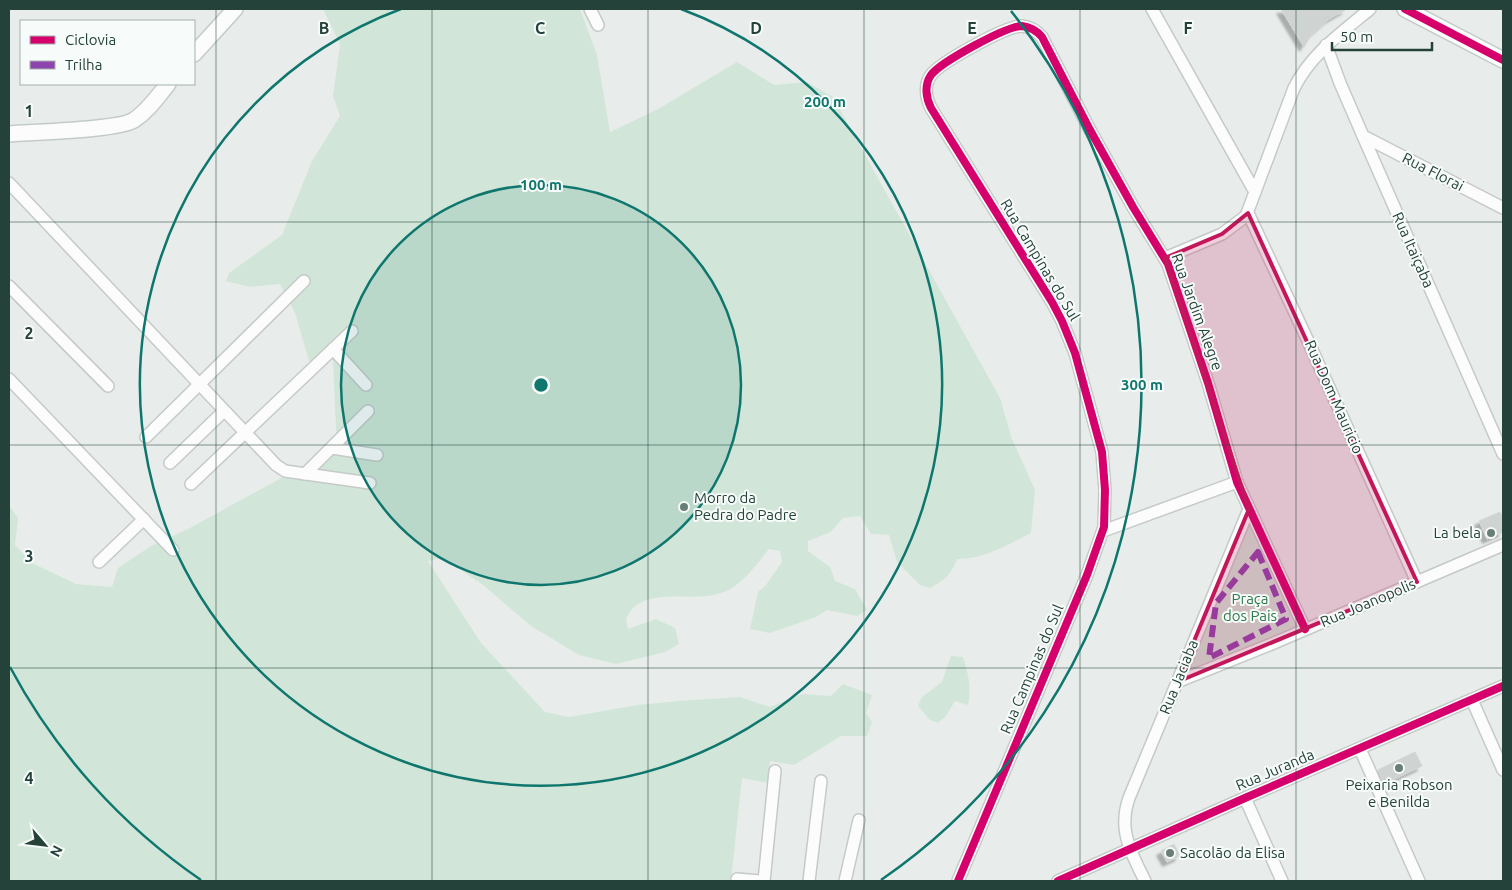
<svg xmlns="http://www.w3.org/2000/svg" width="1512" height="890" font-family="Ubuntu,sans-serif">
<defs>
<filter id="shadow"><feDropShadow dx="-4.5" dy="4.5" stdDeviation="1" flood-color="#0004"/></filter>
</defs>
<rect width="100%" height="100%" fill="#e8edeb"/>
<g fill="#d1e6d8">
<path d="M323 9H580L597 55 610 132 658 109 737 62 774 85 807 82 833 97 1000 398 1012 439 1035 490 1031 533C1007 545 984 559 957 559 952 573 944 581 930 588L920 585 897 562 889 535 871 534 860 516 843 518 831 532 808 541V551L830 567 835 581 855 589 867 610 857 616 827 610 816 617 770 633 750 629 758 592 766 585 782 562 780 551 769 549C756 565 741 587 721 593 695 602 664 590 638 604 633 606 629 614 626 618L628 629 656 619 675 628 679 644 665 652 616 664 579 655 531 626 483 585 443 558 428 561 481 643 545 712 569 717 637 705 679 701 740 697 770 707 802 694 831 696 843 684 872 695 866 713 872 722 867 736H841L794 765 770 761 768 783 742 778 731 881H9V505L18 518 15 545 32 563 76 584 112 587 118 568 151 546 188 529 294 471 337 453 333 360 309 361 295 313 280 284 250 287 226 281 229 273 282 235 312 161 340 116 333 96 340 44Z"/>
<path d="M1249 509 1302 628 1178 683Z"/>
<path d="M951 656 963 657C968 673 972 688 968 705L955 701 946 716 938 723 930 720 918 706 922 697 942 682Z"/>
</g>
<g fill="#cfd4d2" stroke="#d1d6d4" filter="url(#shadow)">
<path d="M1281 9H1347L1329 19 1311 35 1304 47Z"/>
<path d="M1500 512 1503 518V532L1487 539 1479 521Z"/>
<path d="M1415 752 1422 766 1384 784 1378 770Z"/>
<path d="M1174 844 1180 856 1167 862 1161 851Z"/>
</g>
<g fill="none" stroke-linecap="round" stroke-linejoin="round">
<g stroke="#c5cac8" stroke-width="14">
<g id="street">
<path d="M590 9 598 25"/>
<path d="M1152 9 1255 192"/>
<path d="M1326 45 1340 83 1363 136 1503 454"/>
<path d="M1363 136 1503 208"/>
<path d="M9 183 276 465 285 471 370 483"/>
<path d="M1248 213 1309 343 1417 582"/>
<path d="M1165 258 1222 234 1246 216 1294 88C1311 54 1341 33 1370 9"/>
<path d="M9 286 108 386"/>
<path d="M333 349 366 385"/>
<path d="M9 379 173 550"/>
<path d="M146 437 304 281"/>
<path d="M332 448 377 455"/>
<path d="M170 463 224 411"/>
<path d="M305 474 368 411"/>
<path d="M191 484 352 331"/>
<path d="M1103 531 1237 482"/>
<path d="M99 562 144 519"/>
<path d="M1177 682 1274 643 1503 545"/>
<path d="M1472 700 1503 770"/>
<path d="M1360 749 1419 881"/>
<path d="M1245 798 1282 881"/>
<path d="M737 879 760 881"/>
<path d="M764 881 775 771"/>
<path d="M809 881 821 781"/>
<path d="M845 881 859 820"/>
<path d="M958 881 1087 575 1104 527 1105 490 1102 452 1075 353 1062 321 1052 302 931 108C926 98 924 85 931 75 941 62 1006 26 1022 26 1030 27 1037 31 1042 37L1090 130 1133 207 1168 264 1208 383 1237 482 1305 629"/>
<path d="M1058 881 1245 798 1503 686"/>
<path d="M1145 881C1136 862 1123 840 1125 818 1125 811 1127 804 1129 798L1249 509"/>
</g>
</g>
<g stroke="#c3cbc8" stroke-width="18">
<g id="secondary">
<path d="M1405 9 1503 60"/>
<path d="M194 54 235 9"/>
<path d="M9 134C32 132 120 130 134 120 148 111 158 96 168 84"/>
</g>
</g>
<use href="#street" stroke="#fcfcfc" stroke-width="11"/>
<use href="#secondary" stroke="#fcfcfc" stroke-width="15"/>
<path stroke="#8e44ad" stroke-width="6" stroke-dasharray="12 6" stroke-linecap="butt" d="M1258 552 1286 619 1209 658 1216 603Z"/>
<g stroke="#f7fbf9" stroke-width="11">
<g id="cycleway">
<path d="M1405 9 1503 60"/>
<path d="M958 881 1087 575 1104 527 1105 490 1102 452 1075 353 1062 321 1052 302 931 108C926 98 924 85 931 75 941 62 1006 26 1022 26 1030 27 1037 31 1042 37L1090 130 1133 207 1168 264 1208 383 1237 482 1305 629"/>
<path d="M1058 881 1245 798 1503 686"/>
</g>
</g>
<use href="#cycleway" stroke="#d6006c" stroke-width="8"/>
</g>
<path fill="#c2185b" fill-opacity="0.2" stroke="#c2185b" stroke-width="4" stroke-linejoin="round" d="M1248 213 1417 582 1177 682 1249 509 1165 258 1222 234Z"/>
<path fill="none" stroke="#24423a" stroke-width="1" stroke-opacity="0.55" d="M216 9V881M432 9V881M648 9V881M864 9V881M1080 9V881M1296 9V881M9 222H1503M9 445H1503M9 668H1503"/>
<circle cx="541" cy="385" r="200" fill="#0f766e" fill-opacity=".12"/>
<g fill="none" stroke="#0f766e" stroke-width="2.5">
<circle cx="541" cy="385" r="200"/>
<path d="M681 9A401 401 0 1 1 401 9"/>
<path d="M201 880A601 601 0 0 1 10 667M1011 11A601 601 0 0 1 881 880"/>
</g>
<g fill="#697e78" stroke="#f7fbf9" stroke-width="2">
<circle cx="684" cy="507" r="5"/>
<circle cx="1491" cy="533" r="5"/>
<circle cx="1399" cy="768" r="5"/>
<circle cx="1170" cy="853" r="5"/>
</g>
<g text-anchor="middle" stroke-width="4" stroke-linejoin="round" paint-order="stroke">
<g font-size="15" fill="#24423a" stroke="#f7fbf9">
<text transform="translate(1433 172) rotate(27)" y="5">Rua Florai</text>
<text transform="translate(1413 250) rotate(66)" y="5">Rua Itaiçaba</text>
<text transform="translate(1040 260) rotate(59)" y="5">Rua Campinas do Sul</text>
<text transform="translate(1197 312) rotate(70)" y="5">Rua Jardim Alegre</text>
<text transform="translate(1334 397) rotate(66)" y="5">Rua Dom Mauricio</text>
<text transform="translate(1368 603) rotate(-23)" y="5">Rua Joanopolis</text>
<text transform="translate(1032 669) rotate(-67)" y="5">Rua Campinas do Sul</text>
<text transform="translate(1179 677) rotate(-68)" y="5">Rua Jaciaba</text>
<text transform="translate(1275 770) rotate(-23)" y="5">Rua Juranda</text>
</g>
<g font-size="15" fill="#24423a" stroke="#f7fbf9" text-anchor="start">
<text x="694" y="503">Morro da<tspan x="694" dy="17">Pedra do Padre</tspan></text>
<text x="1481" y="538" text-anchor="end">La bela</text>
<text x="1399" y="790" text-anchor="middle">Peixaria Robson<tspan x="1399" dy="17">e Benilda</tspan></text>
<text x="1180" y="858">Sacolão da Elisa</text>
</g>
<g font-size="15" fill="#2d7a4b" stroke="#f7fbf9">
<text x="1250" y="604">Praça<tspan x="1250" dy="17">dos Pais</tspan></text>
</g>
</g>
<g font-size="16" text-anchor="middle" font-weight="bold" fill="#24423a" stroke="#f7fbf9" stroke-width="4" stroke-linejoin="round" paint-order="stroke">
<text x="324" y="34">B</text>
<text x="540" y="34">C</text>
<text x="756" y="34">D</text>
<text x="972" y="34">E</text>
<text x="1188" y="34">F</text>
<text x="29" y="117">1</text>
<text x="29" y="339">2</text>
<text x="29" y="562">3</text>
<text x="29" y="784">4</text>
</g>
<circle cx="541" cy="385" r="8" fill="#0f766e" stroke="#f7fbf9" stroke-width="2.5"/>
<g font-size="15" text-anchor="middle" font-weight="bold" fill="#0f766e" stroke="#f7fbf9" stroke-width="4" stroke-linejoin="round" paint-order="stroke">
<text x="825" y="107">200 m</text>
<text x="541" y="190">100 m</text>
<text x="1142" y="390">300 m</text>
</g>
<rect width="1512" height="890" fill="none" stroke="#24423a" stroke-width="20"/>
<rect x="20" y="20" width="175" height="65" fill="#f7fbf9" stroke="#a3b1ad"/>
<rect x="30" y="36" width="25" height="8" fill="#d6006c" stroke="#a3b1ad"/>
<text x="65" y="45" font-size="15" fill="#24423a">Ciclovia</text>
<rect x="30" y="61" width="25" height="8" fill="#8e44ad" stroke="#a3b1ad"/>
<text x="65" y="70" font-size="15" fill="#24423a">Trilha</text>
<g transform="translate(45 845) rotate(118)" stroke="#f7fbf9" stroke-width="4" paint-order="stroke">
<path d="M0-4L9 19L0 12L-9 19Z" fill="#24423a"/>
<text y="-8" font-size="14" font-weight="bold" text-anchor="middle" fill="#24423a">N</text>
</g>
<path d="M1332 42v8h100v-8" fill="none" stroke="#24423a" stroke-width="2.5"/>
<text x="1340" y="42" font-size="15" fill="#24423a" stroke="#f7fbf9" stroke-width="4" paint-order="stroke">50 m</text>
</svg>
